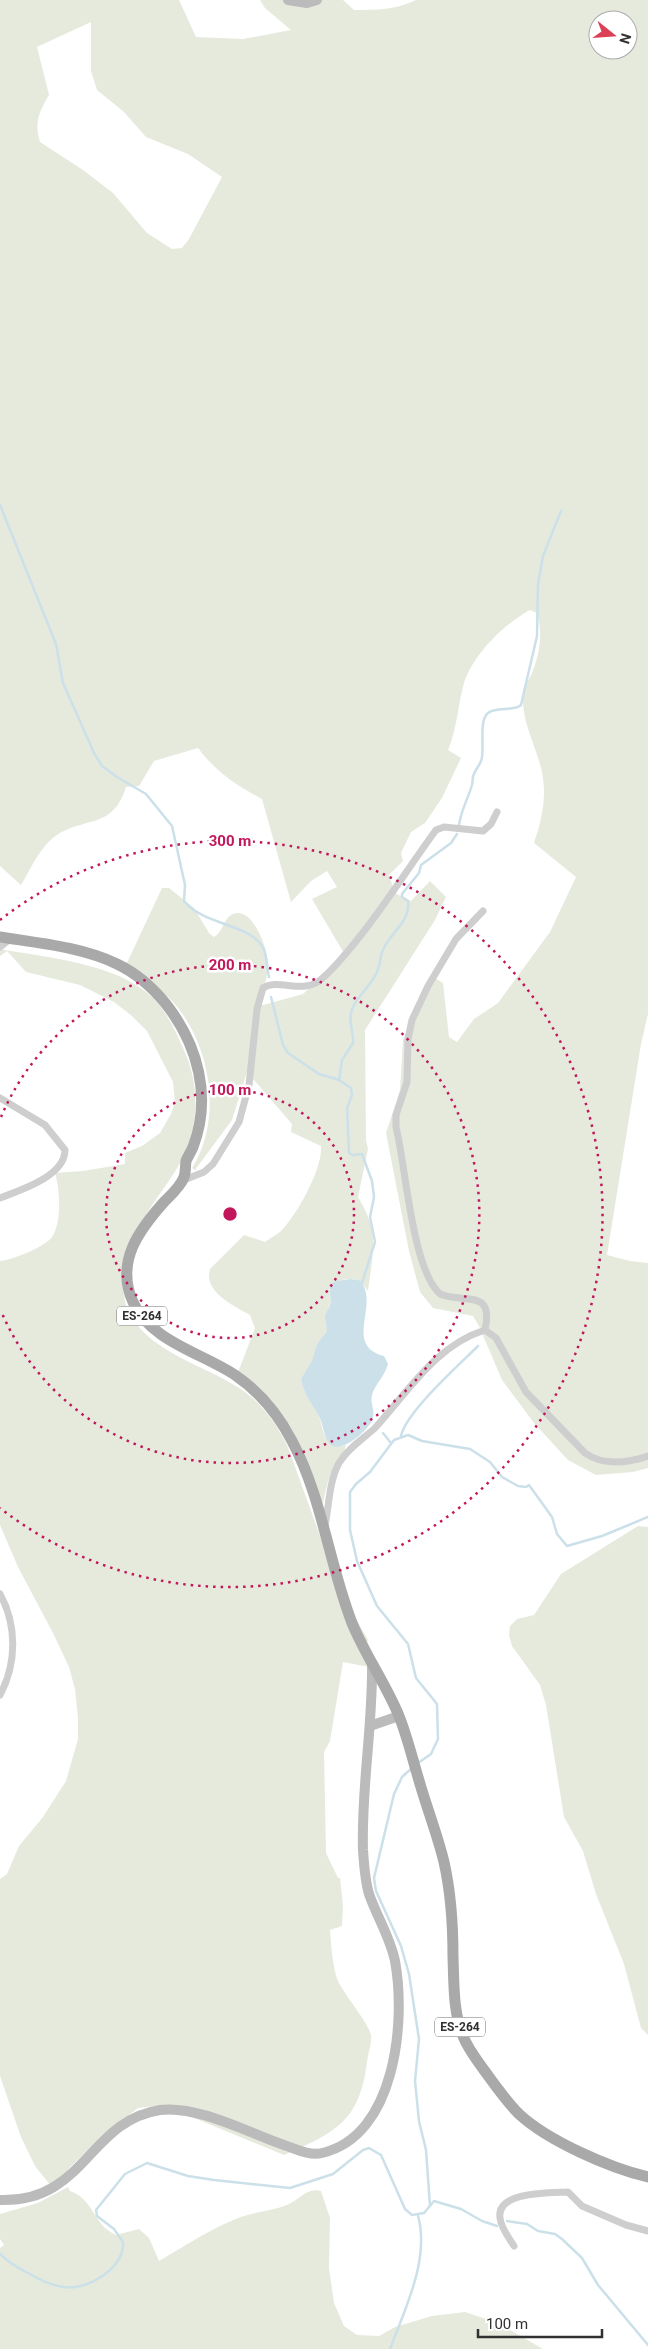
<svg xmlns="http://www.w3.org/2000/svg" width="648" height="2349" font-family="Roboto,sans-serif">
<rect width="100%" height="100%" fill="#fff"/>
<g fill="#e5eadd" fill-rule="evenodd">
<path d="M0 0H179L196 37 243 39 291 30 265 8 260 0H343L354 10C376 10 396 10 416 0H648V1014L641 1044 607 1255 630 1261 648 1263V1468L633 1472 596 1475 568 1460 534 1423 502 1380 479 1326 473 1316 433 1308 420 1292 409 1251 386 1133 400 1090 403 1040 433 977 443 983 449 1037 457 1042 474 1019 498 1003 550 932 576 877 534 843C542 819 547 797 542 772 536 745 521 722 523 693 523 686 530 679 532 673 540 653 543 633 537 613L530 610C504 624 473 655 464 683 458 705 457 729 448 750L461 758 442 798 425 823 411 832 401 853 403 861 389 875 395 893 411 901 430 881 446 897 435 920 365 1030 366 1140 368 1149 358 1197C380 1233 373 1250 368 1291L359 1280C347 1278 338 1279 329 1287L331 1301 328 1308 327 1331 317 1344 313 1361 301 1379C303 1396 317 1407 321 1423 323 1430 324 1439 331 1444 335 1448 341 1447 346 1445 343 1459 338 1460 332 1471 327 1482 325 1494 322 1507L294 1439 237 1375 255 1328 250 1315C234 1306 203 1292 210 1269L244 1235 265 1242C270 1238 277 1235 281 1231 297 1215 323 1168 321 1146L291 1132 292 1124 247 1072 232 1120 195 1170 192 1168C223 1119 211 1046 174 1003 160 988 143 978 125 967L162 888H169L194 908 209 933 214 937C224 931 223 918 233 914 253 906 269 951 268 966 267 981 262 994 256 1007L303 994 345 955 312 899 337 887 327 871 311 881 291 902 262 799C236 785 216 772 198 748L154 761 139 786 126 787C113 829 87 816 57 835 40 846 31 869 21 885L0 866ZM598 20H628V50H598ZM91 22V71L97 90 124 112 146 137 188 154 222 177 189 239 182 248 172 249 147 233 113 193 83 170 40 142C34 123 39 112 49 95L37 47Z"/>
<path d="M0 949C48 958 117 963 153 998 167 1012 176 1032 184 1050 199 1083 199 1120 185 1153 175 1176 157 1195 145 1217 138 1231 135 1249 131 1264 126 1279 121 1292 127 1308 146 1352 203 1364 239 1388 261 1402 276 1423 287 1445 312 1511 332 1579 368 1640L365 1646 369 1667 343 1662 330 1741 324 1752 326 1853 338 1878H340L343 1906 342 1926 330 1930C331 1944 333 1971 339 1983 345 1995 369 2024 371 2035 372 2043 368 2054 367 2062 360 2121 335 2133 284 2155L163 2105 138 2108 102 2136 51 2186 35 2166 21 2137 0 2076V1879L7 1874 19 1846 43 1817 66 1781 78 1739V1718L75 1689 69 1667 53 1633 18 1567 0 1525V1261C12 1260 45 1247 52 1237 62 1222 60 1189 55 1173L83 1171 125 1164V1153L142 1146 160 1133 171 1114 175 1102 173 1082 147 1031 132 1016 114 1002 80 985 26 972 7 951 0 956Z"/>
<path d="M638 1526 648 1527V2035L641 2028 624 1964 596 1894 583 1851 564 1817 546 1705 540 1685 512 1646 509 1635 510 1626 517 1619 534 1615 561 1574Z"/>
<path d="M68 2187 70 2191C95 2200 92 2224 116 2235L139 2229 149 2238 159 2261C185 2246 210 2229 238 2218 254 2212 271 2211 287 2205 300 2200 306 2187 321 2191L330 2218 329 2268 334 2303 344 2326 357 2335 379 2336 395 2327 432 2316 465 2312 498 2323 543 2349H0V2248L4 2245 0 2239V2214L38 2203Z"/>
</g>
<path fill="#cbe0e9" d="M350 1279 359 1280C382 1302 342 1345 384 1356L388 1364C385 1376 375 1384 372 1395 370 1402 375 1410 373 1418 371 1428 342 1454 331 1445 324 1439 324 1429 321 1421 315 1407 303 1395 301 1379L312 1361 317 1344 327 1331 325 1316 331 1302 329 1285 336 1281Z"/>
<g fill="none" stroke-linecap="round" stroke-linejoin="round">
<g stroke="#cbe0e9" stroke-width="2.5">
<path d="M0 505 56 644 63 683 94 753 102 766 117 777 146 794 172 826 185 885 184 901C205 927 253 923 264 950 267 958 267 968 269 977"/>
<path d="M459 825C461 810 468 799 472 785 473 781 472 777 474 774 476 768 482 763 482 757 484 746 479 720 488 713 497 706 513 712 521 705L537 636 538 584 543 556 561 511"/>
<path d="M271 997 283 1045 288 1053 319 1074 339 1080 351 1088 352 1095 347 1108 349 1153 353 1155 362 1154 372 1181 374 1197 370 1217 375 1242 361 1286"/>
<path d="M339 1080 342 1060 353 1043C354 1029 346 1019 354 1005 361 992 375 982 379 966 381 960 380 954 384 948 391 932 411 921 408 901L402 897V894L419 873 421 865 451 843 457 834"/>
<path d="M383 1433 391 1443"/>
<path d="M401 1436C406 1412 459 1365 478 1346"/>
<path d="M418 1763 431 1754 438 1739 437 1704 416 1678 408 1644 377 1606 357 1561 350 1530V1492L356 1484 370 1472 394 1440 408 1435 422 1441 470 1449 490 1462 502 1477 518 1486 526 1487 529 1485 552 1517 557 1534 567 1546 602 1536 648 1517"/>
<path d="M412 1768 402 1777 394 1794 374 1878 376 1891 401 1946 409 1974 419 2039 415 2081 419 2121 426 2150 430 2206"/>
<path d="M507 2221 527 2224 538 2231 555 2234 562 2239 582 2258 598 2285 648 2345"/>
<path d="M0 2254C8 2262 18 2268 28 2273 58 2291 81 2294 109 2271 118 2263 124 2254 123 2242L114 2229 97 2216 96 2210 125 2174 147 2163 188 2176 214 2180 290 2188 333 2174 363 2150 369 2148 381 2155 405 2209 412 2215 424 2213 434 2201 461 2209 482 2221 497 2226"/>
<path d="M390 2349C405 2309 430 2259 418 2216"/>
</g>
<g stroke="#cecece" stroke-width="7">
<path d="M483 911 456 939 428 986 412 1020 408 1039 407 1082 396 1115V1127C406 1167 412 1269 440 1294 465 1304 494 1288 485 1330"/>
<path d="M0 947 10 939"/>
<path d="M0 1098 45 1125 65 1150C65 1176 21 1190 0 1198"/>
<path d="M184 1180 204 1172 213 1164 239 1122 249 1085 257 1009 263 988C278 978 301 994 319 981 332 971 342 958 353 945 383 909 408 868 436 830L444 827 483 831 491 824 497 812"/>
<path d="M325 1526C329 1506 329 1481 339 1463 348 1448 363 1439 375 1428 408 1392 436 1345 485 1330L496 1338 526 1392 585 1453C603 1466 628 1463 648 1456"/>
<path d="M0 1594C17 1625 17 1663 0 1695"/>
<path d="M514 2246C509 2238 501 2228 500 2218 496 2191 551 2193 568 2192L582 2206 626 2225 648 2231"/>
</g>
<g stroke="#bbb" stroke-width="10">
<path d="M288 0 307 3 317 0"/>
<path d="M370 1726 399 1716"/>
<path d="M0 2200C85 2203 88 2121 160 2110 197 2105 249 2133 284 2145 296 2149 309 2156 322 2153 396 2136 406 2021 395 1961 390 1937 377 1917 369 1894 365 1881 364 1865 363 1850 361 1788 373 1726 372 1664"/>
</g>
<path stroke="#a9a9a9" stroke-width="11" d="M0 937C38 943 82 947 117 964 136 973 153 988 166 1004 198 1045 212 1097 193 1147 191 1152 188 1156 186 1161 185 1167 186 1172 184 1177 181 1186 171 1195 164 1202 139 1230 115 1262 133 1302 150 1341 202 1353 235 1375 260 1392 278 1414 292 1441 322 1497 329 1564 352 1623 365 1655 386 1684 399 1716 407 1736 412 1757 418 1777 426 1806 437 1833 444 1862 451 1893 453 1925 453 1957 454 1983 453 2012 463 2036 468 2049 477 2060 484 2070 495 2085 506 2101 519 2114 548 2141 610 2168 648 2177"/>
</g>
<g fill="none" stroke="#c2185b" stroke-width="2.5" stroke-dasharray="2.5 5">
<circle cx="230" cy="1214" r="124"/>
<path d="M1 1117A249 249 0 1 1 1 1311"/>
<path d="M0 920A373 373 0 1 1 0 1508"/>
</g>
<g text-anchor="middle" stroke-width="5" stroke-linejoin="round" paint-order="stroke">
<g fill="#fff" stroke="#6f6f6f" stroke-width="1">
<rect x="117" y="1306.5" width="50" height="19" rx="4"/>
<rect x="435" y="2017.5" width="50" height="19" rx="4"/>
</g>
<g font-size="12" font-weight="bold" fill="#313131">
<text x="142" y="1320">ES-264</text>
<text x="460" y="2031">ES-264</text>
</g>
</g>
<circle cx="230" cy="1214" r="8" fill="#c2185b" stroke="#fff" stroke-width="2.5"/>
<g font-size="15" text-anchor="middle" font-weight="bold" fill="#c2185b" stroke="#fff" stroke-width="5" stroke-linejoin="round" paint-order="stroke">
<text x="230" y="846">300 m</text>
<text x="230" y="970">200 m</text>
<text x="230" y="1095">100 m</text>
</g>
<g transform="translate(613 35) rotate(107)"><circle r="24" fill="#ffffff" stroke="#adadad"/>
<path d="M0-4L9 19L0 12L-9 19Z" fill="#db4057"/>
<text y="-8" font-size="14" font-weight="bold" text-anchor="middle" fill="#313131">N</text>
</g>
<path d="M478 2329v8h124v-8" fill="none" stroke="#313131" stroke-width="2.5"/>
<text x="486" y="2329" font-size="15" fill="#313131" stroke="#ffffff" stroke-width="4" paint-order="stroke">100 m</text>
</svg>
